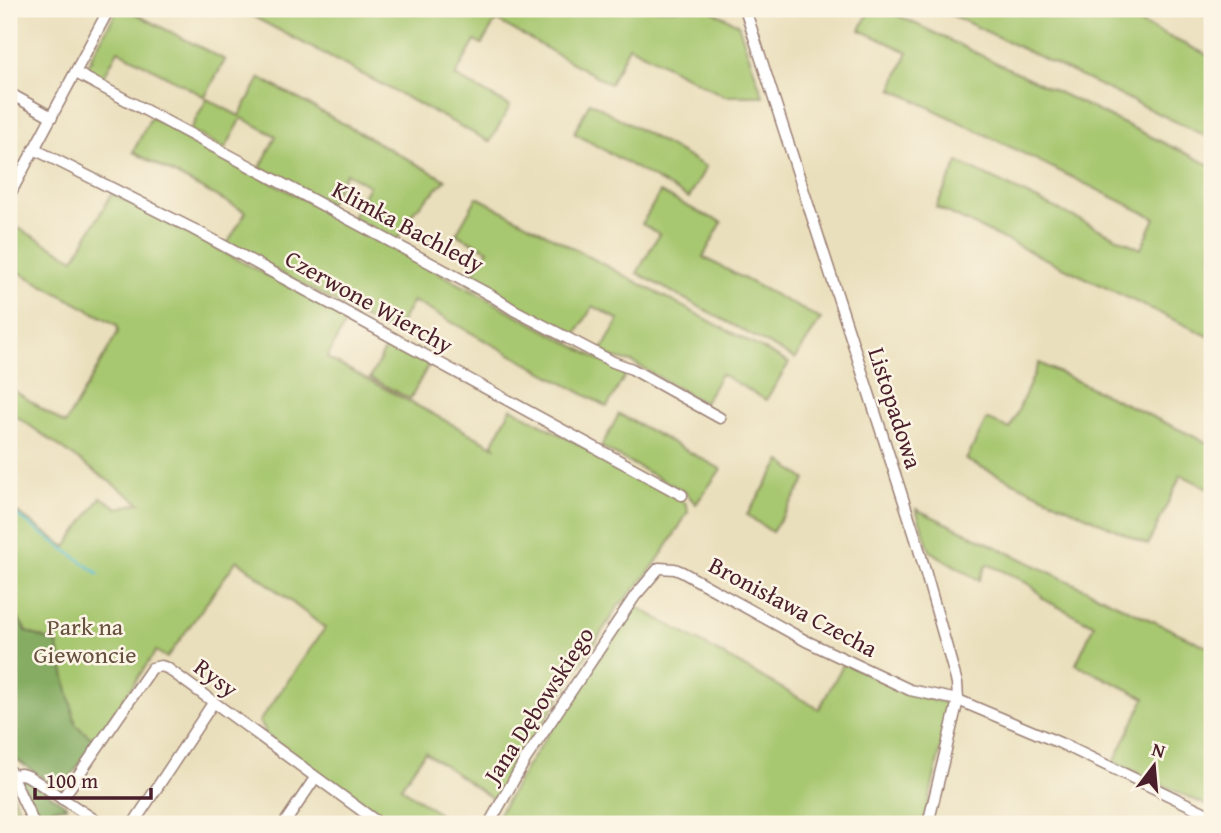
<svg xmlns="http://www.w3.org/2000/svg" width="1221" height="833" font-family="'Gentium Book Plus',serif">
<rect width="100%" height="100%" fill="#fcf5e5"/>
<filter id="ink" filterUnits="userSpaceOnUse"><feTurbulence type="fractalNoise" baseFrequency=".0143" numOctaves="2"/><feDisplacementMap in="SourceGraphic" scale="14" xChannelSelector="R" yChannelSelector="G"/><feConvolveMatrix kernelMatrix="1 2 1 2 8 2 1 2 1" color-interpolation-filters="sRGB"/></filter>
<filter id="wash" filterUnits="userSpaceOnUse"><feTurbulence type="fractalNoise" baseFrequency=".00686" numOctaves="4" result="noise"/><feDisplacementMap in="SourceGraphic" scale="28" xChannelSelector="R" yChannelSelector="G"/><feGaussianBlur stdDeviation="1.57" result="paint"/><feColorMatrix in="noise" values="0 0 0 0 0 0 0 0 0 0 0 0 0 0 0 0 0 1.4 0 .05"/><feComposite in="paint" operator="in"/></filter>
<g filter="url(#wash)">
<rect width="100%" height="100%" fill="#eadfbc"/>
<g fill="#a7c76f" stroke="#78734d" stroke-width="2">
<path d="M118 9H126L225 60 205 97 118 50 101 82 89 75 86 68 90 60H92L91 57Z"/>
<path d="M239 9H708L738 24 763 96H724L629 46 610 84 496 20 482 44 475 41 455 76 510 106 490 142Z"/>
<path d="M870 9H898L895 14 1212 166V338L936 207 958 162 1141 249 1155 218 892 89 908 52 860 30Z"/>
<path d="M939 9H1110L1212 57V139Z"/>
<path d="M260 78 446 180 414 211 396 242 352 217 369 186 346 173 329 204 260 168 276 136 242 118 225 149 190 130 207 99 239 116Z"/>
<path d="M590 102 706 167 689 198 574 133Z"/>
<path d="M151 117 626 374 607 407 413 301 394 334 227 244 246 212 133 152Z"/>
<path d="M660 192 702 214 722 222 703 257 821 319 795 359 637 273 659 234 642 224Z"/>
<path d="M112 193 348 318 327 358 495 447 493 443 511 408 681 499 687 505 688 512C669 544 647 580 619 605L545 720 496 801 425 752 401 787 453 824H386L266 735 264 728 259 722 325 628 237 560 167 658 156 651 61 791 27 695 16 636 9 625V507L66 547 101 497 118 508 140 503 9 411V387L65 424 118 332 117 325 9 267V223L74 259Z"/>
<path d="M477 197 789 363 766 400 721 374 704 403 632 362 599 355 619 320 593 306 572 341 467 283 488 250 456 234Z"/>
<path d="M388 344 429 364 410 399 370 378Z"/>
<path d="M1039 363 1212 445V490L1181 475 1148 545 966 460 987 419 1010 429Z"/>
<path d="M619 414 721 469 696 504 685 492 601 447Z"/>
<path d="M781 461 806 480 772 532 747 515Z"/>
<path d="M916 509 1212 649V808L1114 762 1145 698 1076 664 1094 625 1043 599C1038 584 1002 571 987 564L979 580 930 551Z"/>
<path d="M634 605 819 709 844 663 910 695 947 703 949 710 924 824H493L527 766Z"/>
<path d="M9 787 26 824H9Z"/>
</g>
<g fill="#85ac62" stroke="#686646" stroke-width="2">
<path d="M9 604 27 632 57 643 76 725 95 741 61 791 13 757 9 750V698L18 675 16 650 9 640Z"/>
<path d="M24 777 67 806 66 807 54 808 38 816 20 778Z"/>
</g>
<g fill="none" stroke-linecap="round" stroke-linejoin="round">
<path stroke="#52bdcd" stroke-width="2.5" d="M9 510 99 574"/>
</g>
</g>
<g filter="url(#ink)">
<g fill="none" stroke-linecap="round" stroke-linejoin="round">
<g stroke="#9a7f74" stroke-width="13">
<g id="minor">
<path d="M745 9 916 539 957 683 958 700 928 824"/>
<path d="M76 73 492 296 514 310 613 362 632 369 720 418"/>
<path d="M9 93 52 117"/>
<path d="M34 149 193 229 682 495"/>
<path d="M9 196 109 9"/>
<path d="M9 770 34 824"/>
<path d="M11 775 21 774 28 776 101 824"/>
<path d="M62 799 152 668 161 666 167 668 380 824"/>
<path d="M133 824 213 703"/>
<path d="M284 824 315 778"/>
<path d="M489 824 525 760 635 596 659 568 675 569 682 572 806 641 910 690 958 700 1060 743 1212 816"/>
</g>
</g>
<use href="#minor" stroke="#fff" stroke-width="10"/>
<path stroke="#4a1f2b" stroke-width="2" d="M9 646C15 660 17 674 9 687"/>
</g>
</g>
<g text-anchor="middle" stroke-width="5" stroke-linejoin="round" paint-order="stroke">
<g font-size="24" fill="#4a1f2b" stroke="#fcf5e5">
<text transform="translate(408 227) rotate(28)" y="8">Klimka Bachledy</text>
<text transform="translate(369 302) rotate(29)" y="8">Czerwone Wierchy</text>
<text transform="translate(895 408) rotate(72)" y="8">Listopadowa</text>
<text transform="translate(793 607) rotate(28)" y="8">Bronisława Czecha</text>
<text transform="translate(216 678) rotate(37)" y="8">Rysy</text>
<text transform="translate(539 705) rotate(-57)" y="8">Jana Dębowskiego</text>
</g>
<g font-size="24" fill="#66513f" stroke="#fcf5e5">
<text x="85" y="635">Park na<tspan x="85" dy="28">Giewoncie</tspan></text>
</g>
</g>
<rect width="1221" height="833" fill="none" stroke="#fcf5e5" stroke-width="35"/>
<g transform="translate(1154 766) rotate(16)" stroke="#fcf5e5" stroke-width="5" paint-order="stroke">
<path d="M0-5L12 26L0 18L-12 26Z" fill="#4a1f2b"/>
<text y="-10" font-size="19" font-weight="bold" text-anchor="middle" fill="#4a1f2b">N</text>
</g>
<path d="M35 788v10h116v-10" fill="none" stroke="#4a1f2b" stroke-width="3.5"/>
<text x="46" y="788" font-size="21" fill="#4a1f2b" stroke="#fcf5e5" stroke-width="5" paint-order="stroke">100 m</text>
</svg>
